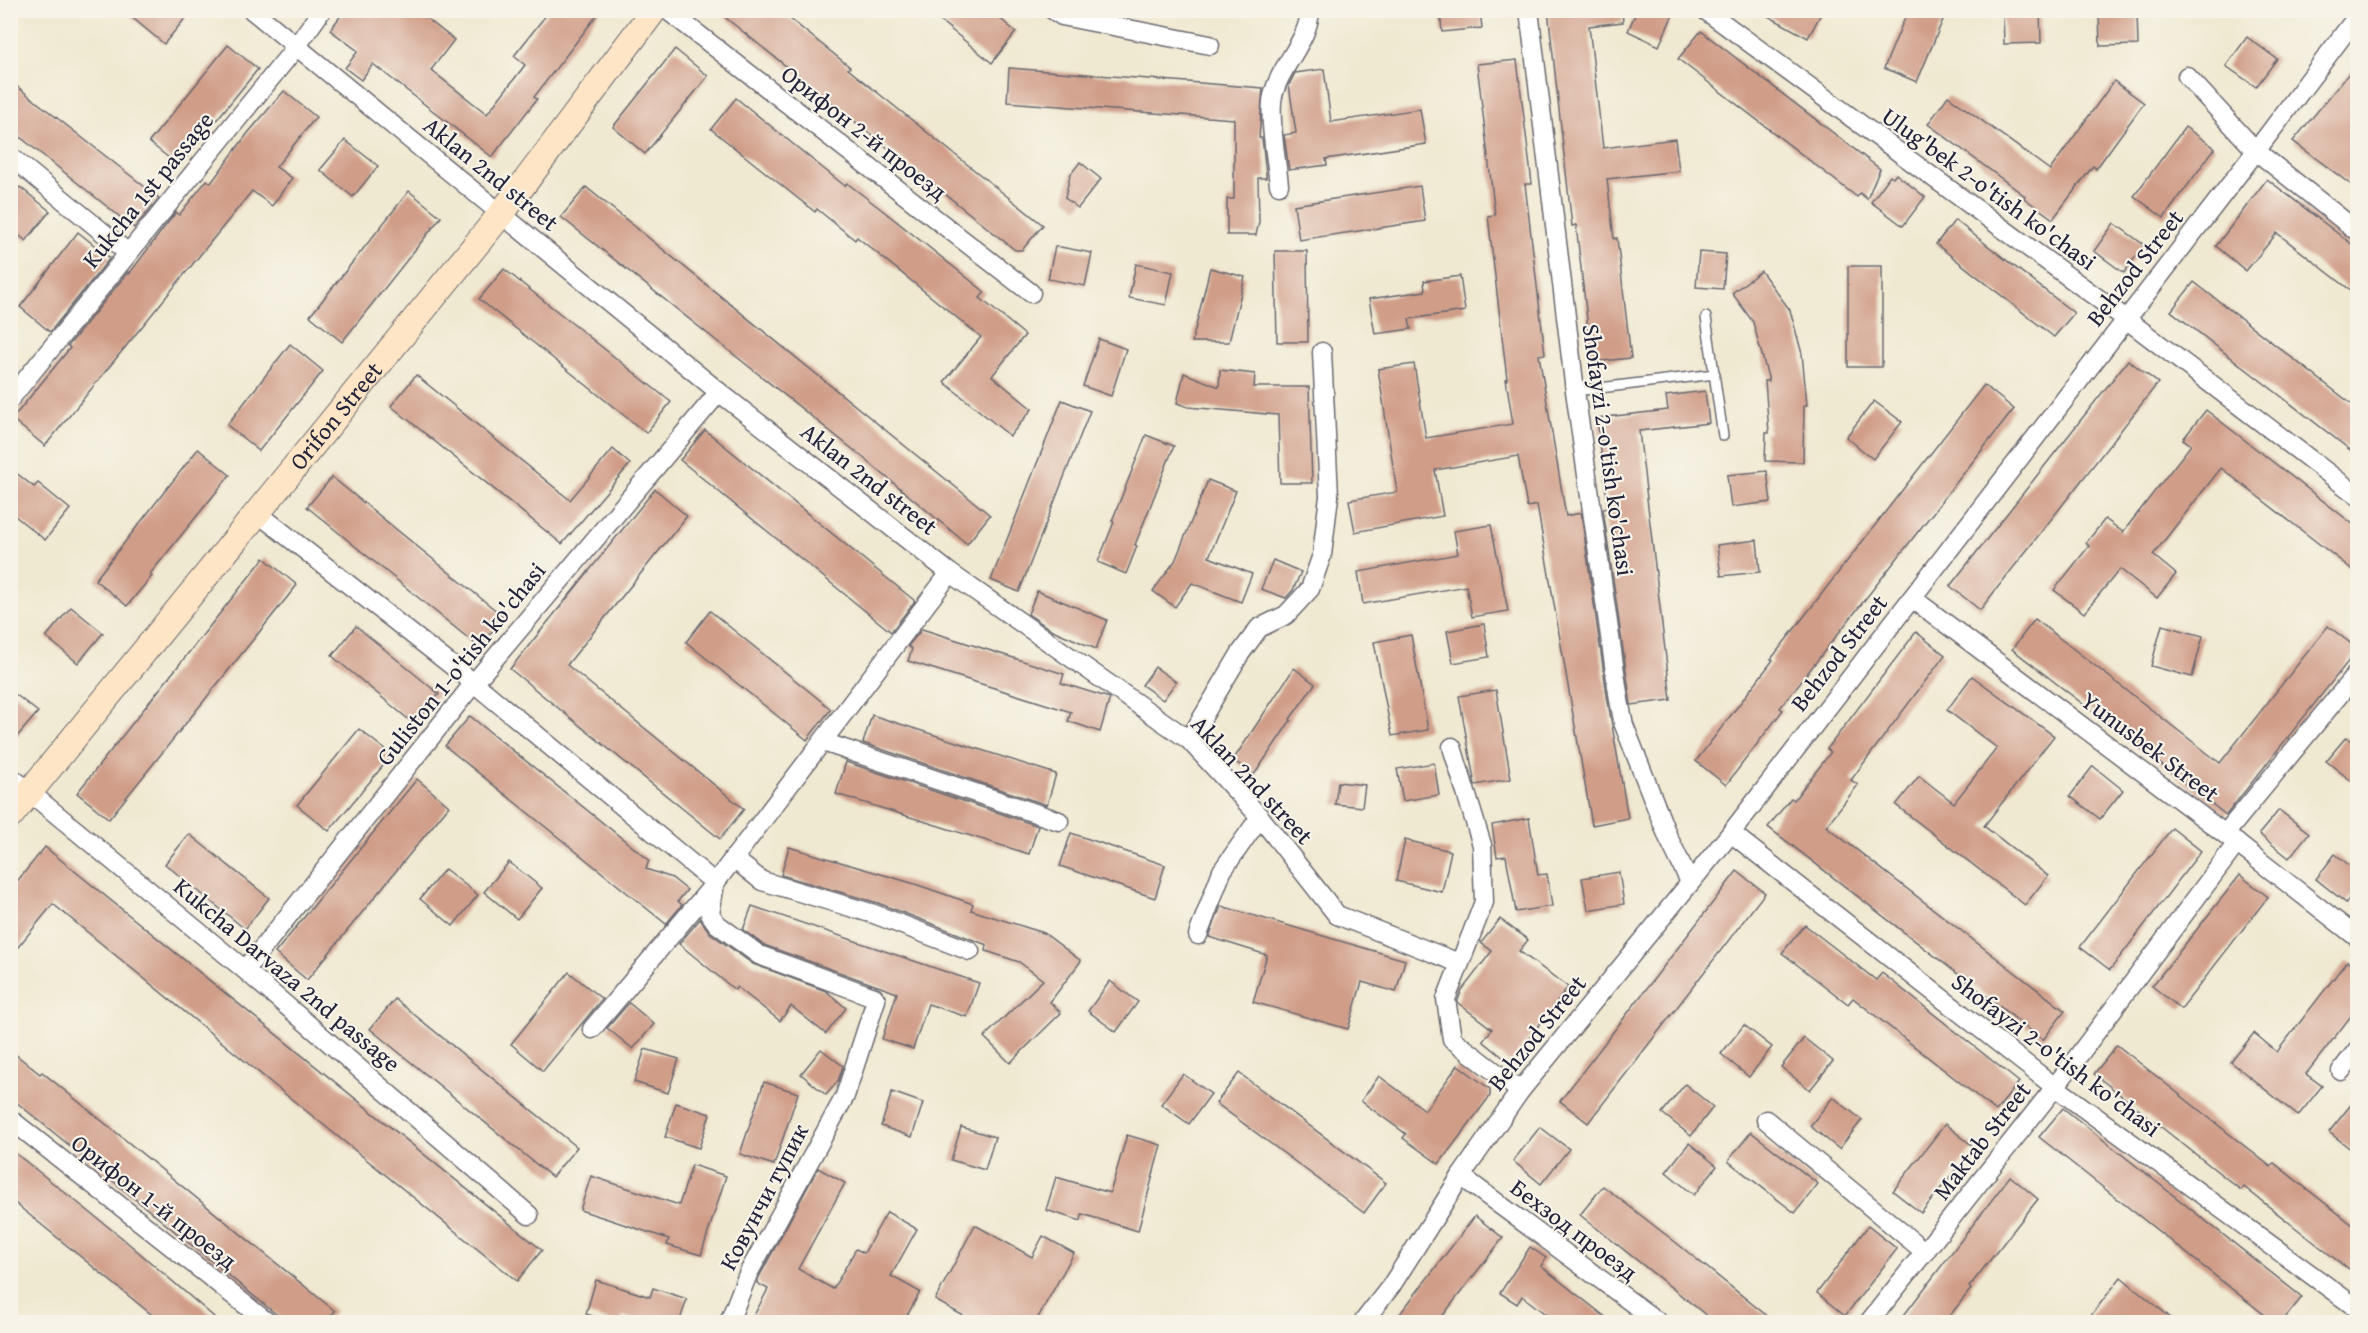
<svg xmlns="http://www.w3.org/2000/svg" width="2368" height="1333" font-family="'Gentium Book Plus',serif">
<rect width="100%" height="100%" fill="#f7f3e8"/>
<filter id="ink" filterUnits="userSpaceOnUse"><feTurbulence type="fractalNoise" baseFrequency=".0167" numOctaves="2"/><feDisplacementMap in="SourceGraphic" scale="12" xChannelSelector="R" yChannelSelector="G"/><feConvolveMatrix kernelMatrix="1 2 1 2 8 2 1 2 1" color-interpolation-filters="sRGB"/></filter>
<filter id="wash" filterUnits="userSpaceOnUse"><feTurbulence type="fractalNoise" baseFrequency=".008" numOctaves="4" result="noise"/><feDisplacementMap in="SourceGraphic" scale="24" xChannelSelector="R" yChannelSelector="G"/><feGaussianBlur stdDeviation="1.35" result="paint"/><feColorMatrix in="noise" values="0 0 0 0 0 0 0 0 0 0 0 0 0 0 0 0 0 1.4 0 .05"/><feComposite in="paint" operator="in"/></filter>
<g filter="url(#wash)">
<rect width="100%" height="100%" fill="#f0e9d1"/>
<g id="blocks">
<g fill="#d09d88">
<path d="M123 10H192L164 44Z"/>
<path d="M345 10H416L454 40 431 70 487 114 525 65 514 56 550 10H601L534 97 537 99 492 157 373 64 361 80 345 68 358 51 330 30Z"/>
<path d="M716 10H779L850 67 848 69 1043 225 1022 250H1015Z"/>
<path d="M927 10H990L1016 32 992 63Z"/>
<path d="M1440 10H1480L1482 28 1442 32Z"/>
<path d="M1548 10H1622L1623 22 1589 26 1603 148 1675 139 1679 171 1607 179 1614 239 1617 238 1631 358 1592 362 1576 225 1572 226Z"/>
<path d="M1637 10H1675L1659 46 1628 31Z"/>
<path d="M1757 10H1823L1808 38Z"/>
<path d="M1908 10H1947L1917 82 1884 68Z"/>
<path d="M2040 10 2041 43 2004 44 2003 11Z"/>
<path d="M2137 12 2138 45 2100 46 2099 13Z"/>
<path d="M1701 31 1880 169 1867 199 1860 193 1857 197 1678 59Z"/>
<path d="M2247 37 2277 59 2256 87 2226 66Z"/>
<path d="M228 45 258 69 179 166 149 142Z"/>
<path d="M675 49 708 76 645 154 613 127Z"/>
<path d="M1517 60 1532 184H1525L1545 354 1539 355 1566 516 1581 513 1608 702 1628 818 1592 825 1537 505 1527 507 1518 456 1435 470 1443 516 1355 532 1349 500 1397 492 1378 369 1414 364 1426 438 1513 424 1506 379H1507L1488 216 1495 215 1477 64Z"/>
<path d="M2358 62V190L2293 141Z"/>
<path d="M1009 68 1263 88 1259 138H1262L1266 174V178H1258L1259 222 1256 235H1227V199H1234V119L1007 102Z"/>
<path d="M1324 69 1331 122 1420 109 1426 144 1326 159 1327 165 1289 170 1284 135 1296 133 1289 85 1295 73Z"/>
<path d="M10 81 159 198 134 228 10 129Z"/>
<path d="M2114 81 2144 103 2096 169 2093 166 2053 219 2024 198 2025 196 1928 124 1948 96 2050 170Z"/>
<path d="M284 91 316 117 276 167 292 178 272 206 252 191 45 446 12 419 70 348 68 346 128 272 129 274 176 212 179 215 207 180 211 183 248 133Z"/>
<path d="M736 98 845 186 847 183 886 213 985 292 980 298 1025 335 992 376 1032 409 1010 436 944 382 981 337 857 237 855 240 817 209 815 212 711 129Z"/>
<path d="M2185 127 2215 148 2164 218 2134 196Z"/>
<path d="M345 140 378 166 353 197 320 170Z"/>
<path d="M1080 162 1101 179 1078 208 1065 198 1070 175Z"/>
<path d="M1896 174 1925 197 1903 226 1871 202 1890 176 1893 178Z"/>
<path d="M2267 179 2358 249V296L2277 233 2246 271 2216 246Z"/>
<path d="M1420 186 1425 221 1299 240 1294 205Z"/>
<path d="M20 187 50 211 26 241 10 228V198Z"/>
<path d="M586 187 990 515 967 544 860 455 561 217Z"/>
<path d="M409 191 441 217 342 342 310 316Z"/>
<path d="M1955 220 2074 313 2054 337 1936 244Z"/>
<path d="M2114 223 2144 245 2124 273 2094 251Z"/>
<path d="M78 232 110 258 50 332 20 307Z"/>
<path d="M1055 246 1092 253 1085 286 1048 279Z"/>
<path d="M1275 251H1307L1308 342H1277Z"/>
<path d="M1699 252 1726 254 1723 289 1696 287Z"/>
<path d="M1136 264 1173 272 1166 305 1129 298Z"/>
<rect x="1848" y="266" width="34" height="101"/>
<path d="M1210 268 1245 277 1229 342H1192Z"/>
<path d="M504 269 671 402 646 433 479 299Z"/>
<path d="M1761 271 1790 310 1802 354 1807 405H1804L1803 462 1765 461 1766 433H1769L1765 381H1769L1753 322 1732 293Z"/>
<path d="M1460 276 1465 311 1409 319 1411 329 1375 334 1369 299 1425 291 1424 281Z"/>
<path d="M2194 282 2358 409V456L2171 311Z"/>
<path d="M1099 339 1126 349 1111 396 1083 386Z"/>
<path d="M290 344 323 371 259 451 227 425Z"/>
<path d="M2128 360 2158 383 1980 610 1950 586Z"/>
<path d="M1220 370 1255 374 1254 387H1309L1312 483H1280L1278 415 1188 407 1177 403 1184 373 1219 387Z"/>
<path d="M416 375 570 500 613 449 630 464 562 544 391 406Z"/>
<path d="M1984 385 2014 409 1780 708 1783 710 1726 785 1696 761 1773 660 1771 659Z"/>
<path d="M1705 391 1709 423 1639 431 1671 700 1631 705 1603 509 1608 508 1597 418 1668 410 1666 396Z"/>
<path d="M1062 400 1090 411 1019 592 991 580Z"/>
<path d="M1874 401 1902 422 1873 459 1846 437Z"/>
<path d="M2206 410 2358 528V574L2221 468 2153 555 2176 574 2157 598 2120 569 2084 613 2054 590 2089 546 2086 543 2105 519 2123 532 2191 445 2183 439Z"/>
<path d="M705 430 915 601 891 632 680 460Z"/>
<path d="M1146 435 1174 446 1135 545 1137 546 1126 574 1098 562 1114 522 1112 521Z"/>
<path d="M198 449 230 475 150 574 152 576 127 606 95 580Z"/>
<path d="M10 468 34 487 38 483 70 509 45 540 10 512Z"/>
<path d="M1767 471 1771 502 1731 507 1727 475Z"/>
<path d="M332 477 504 617 479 647 307 507Z"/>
<path d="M1208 480 1236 491 1209 557 1252 574 1241 602 1192 583 1175 607 1153 591 1175 561Z"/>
<path d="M655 489 687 516 567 665 744 809 720 839 510 669Z"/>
<path d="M1491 525 1508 611 1472 617 1466 586 1363 604 1358 572 1458 554 1454 531Z"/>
<path d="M1757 540 1760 572 1721 576 1717 545Z"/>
<path d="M264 558 297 585 109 819 77 793Z"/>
<path d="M1273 560 1301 572 1293 590 1286 598 1261 589Z"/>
<path d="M1037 591 1107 620 1096 649 1050 629 1028 614Z"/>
<path d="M71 607 103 633 78 663 46 637Z"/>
<path d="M710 611 831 709 807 740 686 642Z"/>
<path d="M2035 619 2220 763 2328 626 2358 649 2226 815 2012 649Z"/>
<path d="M1484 624 1489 657 1453 663 1447 631Z"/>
<path d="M2162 625 2203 636 2192 677 2151 666Z"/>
<path d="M356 626 439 694 414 724 332 656Z"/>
<path d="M922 629 1064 674 1061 683 1110 698 1100 732 1068 721 1071 712 908 661 912 649 908 646Z"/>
<path d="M1916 632 1945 655 1851 780 1858 785 1826 826 2065 1011 2043 1040 1768 827 1791 798 1794 800 1831 752 1827 749Z"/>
<path d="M1411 635 1428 730 1392 736 1374 642Z"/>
<path d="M1155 667 1176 682 1163 700 1142 685Z"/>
<path d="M1294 668 1315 684 1290 719 1291 720 1254 775 1233 760Z"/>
<path d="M1972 676 2054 736 1984 826 2048 876 2025 905 1896 805 1919 776 1954 803 1997 748 1947 710Z"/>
<path d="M10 690 38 712 10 745Z"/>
<path d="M1496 690 1511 779 1475 785 1459 696Z"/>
<path d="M872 715 1056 774 1047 805 863 743Z"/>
<path d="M470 716 649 860 646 869 672 878 687 890 678 901 682 905 666 924 445 746Z"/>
<path d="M359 729 392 755 329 831 297 805Z"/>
<path d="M2346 737 2358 746V786L2326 761Z"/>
<path d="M846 762 1038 826 1029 854 836 794Z"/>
<path d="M1434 763 1439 795 1403 801 1397 769Z"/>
<path d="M2093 766 2123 790 2100 819 2070 796Z"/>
<path d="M417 779 449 806 307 980 275 953Z"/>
<path d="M1338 782 1365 785 1362 807 1335 804Z"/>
<path d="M2279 810 2309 833 2289 858 2259 834Z"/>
<path d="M1529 818 1538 875 1547 874 1552 906 1516 912 1506 856 1497 857 1492 825Z"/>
<path d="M2172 828 2201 851 2110 970 2080 947Z"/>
<path d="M1071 833 1165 865 1155 898 1060 866Z"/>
<path d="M189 834 269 898 245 929 165 864Z"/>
<path d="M1405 840 1451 851 1442 892 1396 881Z"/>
<path d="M45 847 542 1250 517 1281 279 1089 53 904 10 957V890Z"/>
<path d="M789 847 915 884 973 904 971 910 1044 933 1081 961 1050 1002 1061 1013 1010 1063 984 1037 1043 980 1019 962 986 951 987 945 878 903 781 875Z"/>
<path d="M2335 854 2358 872V888L2346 903 2316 879Z"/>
<path d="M509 862 542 888 517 919 484 892Z"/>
<path d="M445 869 478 895 453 926 420 899Z"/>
<path d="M1737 871 1765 893 1588 1123 1560 1101Z"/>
<path d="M1619 872 1624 904 1588 910 1582 878Z"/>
<path d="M2240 875 2268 897 2181 1009 2152 986Z"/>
<path d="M752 906 979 983 967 1017 928 1004 913 1049 882 1039 897 993 764 945 743 930Z"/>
<path d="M1221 906 1405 960 1396 992 1362 982 1348 1029 1253 1002 1267 955 1209 937Z"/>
<path d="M700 919 710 933 753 964 826 991 846 1008 826 1034 791 1006 780 1021 737 987 735 990 679 944Z"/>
<path d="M1500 919 1528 940 1519 951 1568 987 1510 1063 1483 1041 1492 1029 1458 1003V1000L1462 990 1492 951 1481 943Z"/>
<path d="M1805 925 1876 980 1882 973 2019 1082 1996 1111 1853 998 1848 1004 1782 953Z"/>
<path d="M2347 961 2358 969V1007L2306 1074 2322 1086 2298 1116 2231 1062 2254 1033 2277 1052Z"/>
<path d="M569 972 602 999 543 1071 511 1044Z"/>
<path d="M1110 981 1138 1002 1116 1032 1088 1011Z"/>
<path d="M395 999 577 1147 552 1177 370 1029Z"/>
<path d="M629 1003 654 1024 633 1049 607 1028Z"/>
<path d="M1744 1025 1772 1047 1749 1077 1721 1054Z"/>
<path d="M1804 1038 1833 1061 1810 1090 1781 1067Z"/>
<path d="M2117 1045 2271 1167 2274 1163 2358 1229V1257L2348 1269 2244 1187 2241 1190 2094 1074Z"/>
<path d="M645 1049 679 1059 668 1093 634 1082Z"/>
<path d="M821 1049 843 1066 838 1081 826 1095 801 1074Z"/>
<path d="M10 1050 40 1074 42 1072 335 1311 325 1323H287L10 1097Z"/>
<path d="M1458 1065 1490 1089V1096L1439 1164 1403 1138 1406 1134 1361 1101 1379 1076 1425 1110Z"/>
<path d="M1239 1073 1386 1183 1364 1213 1216 1103Z"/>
<path d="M1183 1074 1211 1094 1189 1124 1161 1104Z"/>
<path d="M764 1082 798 1093 774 1165 740 1154Z"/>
<path d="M1685 1084 1713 1107 1691 1136 1662 1113Z"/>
<path d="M892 1092 923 1103 912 1137 881 1126Z"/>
<path d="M2358 1096V1155L2329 1132Z"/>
<path d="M1833 1097 1862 1120 1839 1149 1810 1126Z"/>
<path d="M676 1103 710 1114 699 1148 665 1137Z"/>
<path d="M2063 1108 2302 1297 2281 1323H2275L2039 1137Z"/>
<path d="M1945 1124 1974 1147 1921 1213 1893 1191Z"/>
<path d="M961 1127 995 1137 985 1170 951 1160Z"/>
<path d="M1540 1127 1569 1149 1541 1184 1513 1161Z"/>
<path d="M1751 1132 1818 1184 1795 1213 1728 1161Z"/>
<path d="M1127 1135 1161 1145 1138 1231 1082 1214 1081 1221 1046 1210 1056 1177 1110 1193Z"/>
<path d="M1689 1143 1717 1166 1694 1195 1666 1172Z"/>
<path d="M10 1149 121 1237 221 1323H162L10 1199Z"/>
<path d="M692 1165 726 1176 701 1255 667 1245 669 1239 580 1210 591 1176 679 1205Z"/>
<path d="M818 1168 845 1183 798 1269 833 1289 856 1249 864 1253 887 1212 917 1229 891 1276 920 1292 903 1323H750L768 1289 757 1283 758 1279Z"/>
<path d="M2010 1176 2038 1199 1969 1287 1971 1289 1944 1323H1898Z"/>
<path d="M1603 1186 1674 1241 1776 1323H1716L1580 1215Z"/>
<path d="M1475 1216 1503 1238 1437 1323H1393Z"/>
<path d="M975 1225 1032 1257 1043 1236 1074 1253 1035 1323H976L935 1300Z"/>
<path d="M1868 1226 1897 1249 1845 1316 1817 1293Z"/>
<path d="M1530 1247 1546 1258 1541 1266 1613 1323H1557L1522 1296 1517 1304 1500 1293Z"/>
<path d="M2121 1277 2177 1323H2085Z"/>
<path d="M596 1280 650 1297 653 1288 687 1299 679 1323H644L623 1316 620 1323H615L586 1314Z"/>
</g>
</g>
</g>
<g filter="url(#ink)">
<use href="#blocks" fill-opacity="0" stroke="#6a6870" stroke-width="1.5"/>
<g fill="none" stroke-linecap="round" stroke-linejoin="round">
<g stroke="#6a6870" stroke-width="12">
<g id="lane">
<path d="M1706 317 1723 436"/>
<path d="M1575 391 1715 374"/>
</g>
</g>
<g stroke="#6a6870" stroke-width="21">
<g id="street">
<path d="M252 10 719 392 950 573 1189 740 1260 817 1337 915 1459 963"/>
<path d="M667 10 1031 293"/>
<path d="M1053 10 1062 16 1210 45"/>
<path d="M1529 10 1575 391 1619 700 1624 725 1668 837 1690 882"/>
<path d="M1705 10 2126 319 2358 496"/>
<path d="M2187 76 2256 151 2358 232"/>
<path d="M10 156 128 253"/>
<path d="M1279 185C1277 163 1268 116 1273 96 1280 65 1309 41 1310 10"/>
<path d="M10 399 296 47 322 10"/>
<path d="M259 514 474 683 715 883 710 914 717 924 759 955 874 997 876 1000 845 1096 748 1274 729 1322"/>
<path d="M1912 598 2225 834 2358 938"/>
<path d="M1189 740 1240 654 1259 628 1286 615 1310 589 1322 555 1329 496 1322 352"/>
<path d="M823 742 1059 821"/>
<path d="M1452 747 1482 845 1484 902 1446 999 1452 1039 1520 1091"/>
<path d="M10 776 245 970 529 1215"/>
<path d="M1731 833 2055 1087 2358 1309"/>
<path d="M2225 834 2358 672"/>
<path d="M733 858 762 881 874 914 970 951"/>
<path d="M1198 935 1222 871 1260 817"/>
<path d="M245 970 474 683 719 392"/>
<path d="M592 1029 715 883 950 573"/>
<path d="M2341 1071 2358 1049"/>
<path d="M10 1119 267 1322"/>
<path d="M1766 1120 1925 1252"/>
<path d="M1461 1176 1658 1322"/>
<path d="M1363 1322 1391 1286 1461 1176 1520 1091 1731 833 2256 151 2358 15"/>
<path d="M1869 1322 2055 1087 2237 843"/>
</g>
</g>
<g stroke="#6a6870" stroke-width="28">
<g id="secondary">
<path id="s1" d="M10 816 501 214 654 10"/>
</g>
</g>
<use href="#lane" stroke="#fff" stroke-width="9"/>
<use href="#street" stroke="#fff" stroke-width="18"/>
<use href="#secondary" stroke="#fee5c5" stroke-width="26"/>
</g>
</g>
<g text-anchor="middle" stroke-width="4.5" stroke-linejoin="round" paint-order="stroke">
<g font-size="24" fill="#22223b" stroke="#f7f3e8">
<text transform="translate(864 133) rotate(38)" y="8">Орифон 2-й проезд</text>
<text transform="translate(491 174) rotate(39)" y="8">Аklаn 2nd street</text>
<text transform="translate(1989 189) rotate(36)" y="8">Ulug'bek 2-o'tish ko'chasi</text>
<text transform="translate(148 190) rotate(-51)" y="8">Kukcha 1st passage</text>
<text transform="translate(2135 268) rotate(-52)" y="8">Behzod Street</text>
<text dy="8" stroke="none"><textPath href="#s1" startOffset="516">Orifon Street</textPath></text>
<text transform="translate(1608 450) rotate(82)" y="8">Shofayzi 2-o'tish ko'chasi</text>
<text transform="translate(869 479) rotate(38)" y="8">Аklаn 2nd street</text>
<text transform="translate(1839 653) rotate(-52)" y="8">Behzod Street</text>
<text transform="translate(461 664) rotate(-51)" y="8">Guliston 1-o'tish ko'chasi</text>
<text transform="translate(2150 747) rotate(37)" y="8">Yunusbek Street</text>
<text transform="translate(1252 780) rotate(47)" y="8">Аklаn 2nd street</text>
<text transform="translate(287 975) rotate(40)" y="8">Kukcha Darvaza 2nd passage</text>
<text transform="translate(1537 1033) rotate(-51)" y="8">Behzod Street</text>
<text transform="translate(2056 1055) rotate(37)" y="8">Shofayzi 2-o'tish ko'chasi</text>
<text transform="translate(1982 1141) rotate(-52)" y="8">Maktab Street</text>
<text transform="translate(764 1197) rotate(-62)" y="8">Ковунчи тупик</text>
<text transform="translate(154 1202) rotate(38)" y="8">Орифон 1-й проезд</text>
<text transform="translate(1574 1230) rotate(37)" y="8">Бехзод проезд</text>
</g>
</g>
<rect width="2368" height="1333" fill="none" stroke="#f7f3e8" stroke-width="36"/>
</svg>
